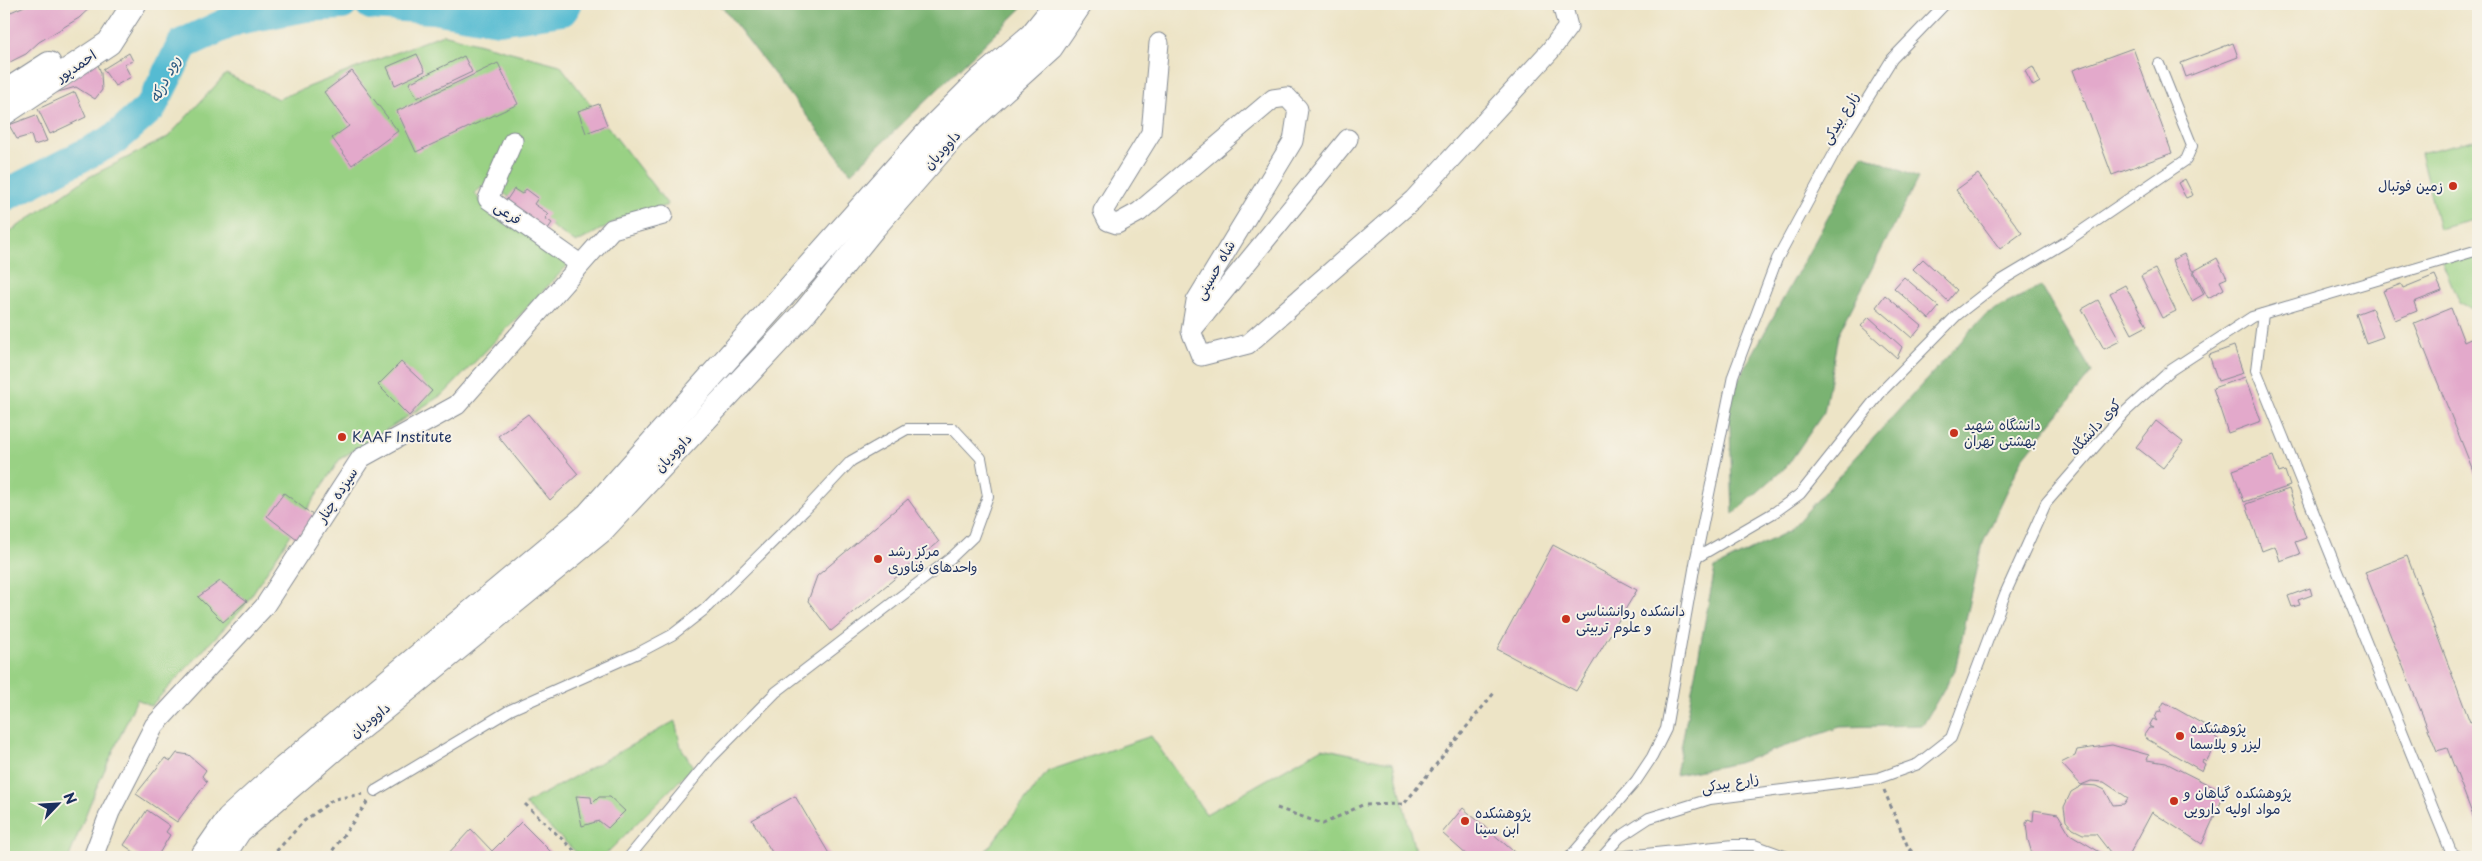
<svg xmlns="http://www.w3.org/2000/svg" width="2482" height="861" font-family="'Playpen Sans','Playpen Sans Arabic',sans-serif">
<rect width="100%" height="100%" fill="#f7f3e8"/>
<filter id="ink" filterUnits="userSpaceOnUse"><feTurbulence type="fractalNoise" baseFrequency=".02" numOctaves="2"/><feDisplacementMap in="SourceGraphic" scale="10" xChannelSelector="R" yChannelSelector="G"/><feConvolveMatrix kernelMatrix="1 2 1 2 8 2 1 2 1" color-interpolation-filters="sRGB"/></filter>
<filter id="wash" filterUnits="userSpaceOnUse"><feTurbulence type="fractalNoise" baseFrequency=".0096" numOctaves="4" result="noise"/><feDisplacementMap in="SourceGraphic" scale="20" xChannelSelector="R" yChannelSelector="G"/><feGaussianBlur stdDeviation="1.12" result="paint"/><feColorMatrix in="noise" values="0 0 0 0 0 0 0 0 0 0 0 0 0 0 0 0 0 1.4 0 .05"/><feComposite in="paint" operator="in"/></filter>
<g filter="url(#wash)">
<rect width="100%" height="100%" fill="#ede4c6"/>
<g fill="#99d184" stroke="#5a8071">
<path d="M443 34 560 65 668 205 618 220 576 243 502 192 483 186 475 193 480 201 568 265 445 393 340 459 243 608 151 706 137 699 95 791 69 857H4V236L87 178 168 137 226 74 278 99Z"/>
<path d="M2478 139V219L2439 229 2420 153Z"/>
<path d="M2478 250V319L2474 310 2459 302 2441 259Z"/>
<path d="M675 721 681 747 693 767 603 857H581L525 804Z"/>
<path d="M1151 736 1206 814 1322 748 1393 763 1415 851 1410 857H981L1048 771Z"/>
</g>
<g fill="#7ab372" stroke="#4a7168">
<path d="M717 4H1026L851 173 723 8Z"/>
<path d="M1863 154 1918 178 1838 335 1824 412 1787 466 1733 514 1729 397Z"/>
<path d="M2041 286 2092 372 2022 459 1983 543 1955 670 1923 725 1840 727 1738 763 1676 775 1715 568 1789 531 1986 314Z"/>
</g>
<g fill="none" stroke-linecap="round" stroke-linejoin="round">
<g stroke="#54bbd2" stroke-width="32">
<path d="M371 4 433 8 499 19 562 10 566 4"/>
<path d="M4 196 115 139 151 107 183 44 237 19 306 6 342 4"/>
</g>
</g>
<g id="blocks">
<g fill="#e3a9cb">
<path d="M29 4H94L79 18 39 42 26 54 4 65V15Z"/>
<path d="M2233 43 2238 57 2186 77 2181 63Z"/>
<path d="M2133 48 2172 153 2112 175 2073 70Z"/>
<path d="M129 53 133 61 124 64 131 77 115 86 103 69Z"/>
<path d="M417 54 425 71 395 85 387 67Z"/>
<path d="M464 56 472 72 417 98 409 83Z"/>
<path d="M96 59 101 73 102 90 95 99 76 87 54 93Z"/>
<path d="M498 63 518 104 416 152 397 111Z"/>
<path d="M2033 67 2040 82 2033 86 2025 71Z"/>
<path d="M352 71 398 131 352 165 332 138 349 126 324 92Z"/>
<path d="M75 92 86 117 50 134 38 109Z"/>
<path d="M599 104 607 125 586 133 578 111Z"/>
<path d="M36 115 47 141 34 145 31 135 17 139 9 125Z"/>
<path d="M1978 174 2022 233 2000 249 1956 190Z"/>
<path d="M2185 179 2193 195 2186 198 2178 183Z"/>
<path d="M514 189 522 194 526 189 538 198 534 204 549 214 545 218 552 223 545 233 504 204Z"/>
<path d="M2184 254 2204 294 2192 301 2172 260Z"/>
<path d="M2217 258 2227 278 2220 281 2224 289 2208 298 2194 271Z"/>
<path d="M1923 259 1957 290 1948 301 1913 269Z"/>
<path d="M2155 269 2176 311 2162 318 2141 276Z"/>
<path d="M2435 275 2442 291 2414 302 2417 311 2395 320 2383 291 2401 284 2403 288Z"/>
<path d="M1904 277 1939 307 1929 319 1894 288Z"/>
<path d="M2125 285 2147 326 2132 334 2110 293Z"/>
<path d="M1885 295 1922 326 1912 338 1876 307Z"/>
<path d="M2098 300 2120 341 2104 349 2082 309Z"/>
<path d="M2372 308 2383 337 2366 343 2356 314Z"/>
<path d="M2451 308 2464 342 2477 336 2478 339V372L2475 373 2478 381V483L2414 323Z"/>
<path d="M1869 317 1902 347 1897 358 1861 326Z"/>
<path d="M2234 346 2243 373 2218 381 2209 355Z"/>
<path d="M401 362 432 391 409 416 378 385Z"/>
<path d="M2245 377 2261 421 2228 433 2213 388Z"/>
<path d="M528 414 578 474 550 500 498 436Z"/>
<path d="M2156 421 2183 442 2163 468 2136 447Z"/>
<path d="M2273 456 2279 473 2285 471 2290 486 2244 502 2233 470Z"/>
<path d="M2289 489 2306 538 2295 542 2300 554 2280 561 2275 546 2262 551 2246 504Z"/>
<path d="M284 493 314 516 297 539 267 516Z"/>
<path d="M908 499 939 542 831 631 808 601 817 576Z"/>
<path d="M1553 545 1637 590 1576 691 1497 649Z"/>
<path d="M2407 556 2470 722 2478 719V829L2447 748 2437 751 2365 572Z"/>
<path d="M220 581 247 601 223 622 198 597Z"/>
<path d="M2310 588 2312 595 2298 600 2300 605 2292 607 2288 596Z"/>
<path d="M2164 702 2217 732 2215 737 2219 740 2213 750 2208 747 2207 749 2212 751 2206 762 2203 760 2202 762 2205 764 2202 771 2147 739 2144 735 2149 728H2153L2149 726 2153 719 2157 721 2155 718 2158 711 2162 713 2160 710Z"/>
<path d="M2112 745 2149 755 2147 760 2166 763 2225 793 2202 844 2152 812 2128 857H2033L2028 840 2026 823 2028 819 2033 821 2034 810 2058 814 2070 834 2103 854 2106 855 2110 852 2096 834H2083L2073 829 2066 821 2064 807 2071 792 2083 785 2097 786 2105 790 2113 805 2124 804 2128 798 2104 782 2091 781 2081 785 2061 763 2075 756 2077 750Z"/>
<path d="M177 753 189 755 206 770 202 776 207 782 177 822 136 794 165 758 171 761Z"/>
<path d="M576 796 591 797 592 804 599 797H610L625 811 608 828 599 821 582 826Z"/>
<path d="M795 796 831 857H775L752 820Z"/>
<path d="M1463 808 1520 857H1469L1442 833Z"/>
<path d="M147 810 170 826 166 832 170 835 157 857H141L124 845Z"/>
<path d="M521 822 556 857H445L471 829 492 851Z"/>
<path d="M1415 851 1423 857H1410Z"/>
</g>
</g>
</g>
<g filter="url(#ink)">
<use href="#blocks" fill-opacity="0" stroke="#848a92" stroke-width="1"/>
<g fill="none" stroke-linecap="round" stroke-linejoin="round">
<g stroke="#848a92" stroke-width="12">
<g id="service">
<path d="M1945 4 1892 59 1837 148 1777 259 1733 376 1696 558 1775 512 1800 494 1882 391 1957 315 2002 280 2064 243 2186 160 2192 146 2159 64"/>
<path d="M2263 314 2256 370 2451 852 2459 857"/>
<path d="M375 791 510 710 638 653 672 635 704 610 806 509 851 461 907 429H954L981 458 988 496 973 537 951 558 776 692 711 758 629 857"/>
<path d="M1570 857 1636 781 1652 757 1666 729 1696 558"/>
<path d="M1602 857 1620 837 1649 818 1710 799 1879 778 1918 764 1951 738 2005 594 2046 503 2125 412 2171 370 2252 317 2478 250"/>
<path d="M1616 857 1734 845H1754L1787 857"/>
</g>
</g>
<g stroke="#848a92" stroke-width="21">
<g id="minor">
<path d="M1159 43 1151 133 1103 211 1108 221 1117 224 1139 212 1273 99 1287 97 1298 109 1293 141 1196 301 1191 331 1201 356 1248 344 1413 200 1550 51 1568 27 1562 4"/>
<path d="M513 141 488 199 580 264"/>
<path d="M1192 330 1348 139"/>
<path d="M93 857 110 812 154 726 264 607 361 458 457 405 612 229 663 215"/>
</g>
</g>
<g stroke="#848a92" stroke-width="26">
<g id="tertiary">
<path d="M4 93 49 64"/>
<path d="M4 113 109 43 134 4"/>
<path d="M202 857 229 818 284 768 588 515 934 126 982 78 1032 35 1057 4"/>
<path d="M222 857 239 831 334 749 601 531 806 311 874 227 956 133 1051 47 1080 4"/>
</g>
</g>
<g stroke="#848a92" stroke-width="3" stroke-dasharray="4 4" stroke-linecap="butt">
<path d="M1884 790 1908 847 1916 857"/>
<path d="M525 804 581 857"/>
<path d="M1277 808 1323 824 1362 805 1404 804 1494 693"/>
<path d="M271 857 304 821 334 799 363 794"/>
<path d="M328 857 368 801"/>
</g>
<use href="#service" stroke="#fff" stroke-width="10"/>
<use href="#minor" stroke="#fff" stroke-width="19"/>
<use href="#tertiary" stroke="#fff" stroke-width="24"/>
</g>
</g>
<g fill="#c8321e" stroke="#f7f3e8" stroke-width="2">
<circle cx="2453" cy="186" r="5"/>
<circle cx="1954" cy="433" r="5"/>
<circle cx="342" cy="437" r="5"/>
<circle cx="878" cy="559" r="5"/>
<circle cx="1566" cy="619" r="5"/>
<circle cx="2180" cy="736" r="5"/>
<circle cx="2174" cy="801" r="5"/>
<circle cx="1465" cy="821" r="5"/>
</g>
<g text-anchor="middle" stroke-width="4" stroke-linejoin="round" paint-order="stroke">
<g font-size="14" fill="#1b2f5e" stroke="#f7f3e8">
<text transform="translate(76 66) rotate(-34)" y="5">احمدپور</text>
<text transform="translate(1840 118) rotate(-59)" y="5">زارع بیدکی</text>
<text transform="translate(942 150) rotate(-48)" y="5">داوودیان</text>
<text transform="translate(508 213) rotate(35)" y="5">فرعی</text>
<text transform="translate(1215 270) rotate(-60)" y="5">شاه حسینی</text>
<text transform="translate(2095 427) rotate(-48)" y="5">کوی دانشگاه</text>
<text transform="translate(673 453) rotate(-47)" y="5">داوودیان</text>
<text transform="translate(337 495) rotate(-57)" y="5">سیزده چنار</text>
<text transform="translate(370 720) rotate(-39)" y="5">داوودیان</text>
<text transform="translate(1730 783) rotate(-10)" y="5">زارع بیدکی</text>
</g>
<g font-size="14" fill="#1b2f5e" stroke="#f7f3e8" text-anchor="start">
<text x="2443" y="191" text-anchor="end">زمین فوتبال</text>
<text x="1964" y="430">دانشگاه شهید<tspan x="1964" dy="16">بهشتی تهران</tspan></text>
<text x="352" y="442">KAAF Institute</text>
<text x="888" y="556">مرکز رشد<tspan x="888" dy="16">واحدهای فناوری</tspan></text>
<text x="1576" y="616">دانشکده روانشناسی<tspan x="1576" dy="16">و علوم تربیتی</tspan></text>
<text x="2190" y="733">پژوهشکده<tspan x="2190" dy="16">لیزر و پلاسما</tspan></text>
<text x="2184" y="798">پژوهشکده گیاهان و<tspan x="2184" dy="16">مواد اولیه دارویی</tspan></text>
<text x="1475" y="818">پژوهشکده<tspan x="1475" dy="16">ابن سینا</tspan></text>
</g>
<g font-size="15" font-style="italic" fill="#2c5981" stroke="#f7f3e8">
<text transform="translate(165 79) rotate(-63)" y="5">رود درکه</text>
</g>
</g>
<rect width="2482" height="861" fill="none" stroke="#f7f3e8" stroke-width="20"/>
<g transform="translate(58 804) rotate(65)" stroke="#f7f3e8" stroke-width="4" paint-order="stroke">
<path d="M0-4L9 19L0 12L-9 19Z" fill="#1b2f5e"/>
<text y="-8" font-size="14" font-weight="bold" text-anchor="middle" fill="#1b2f5e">N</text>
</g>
</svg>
